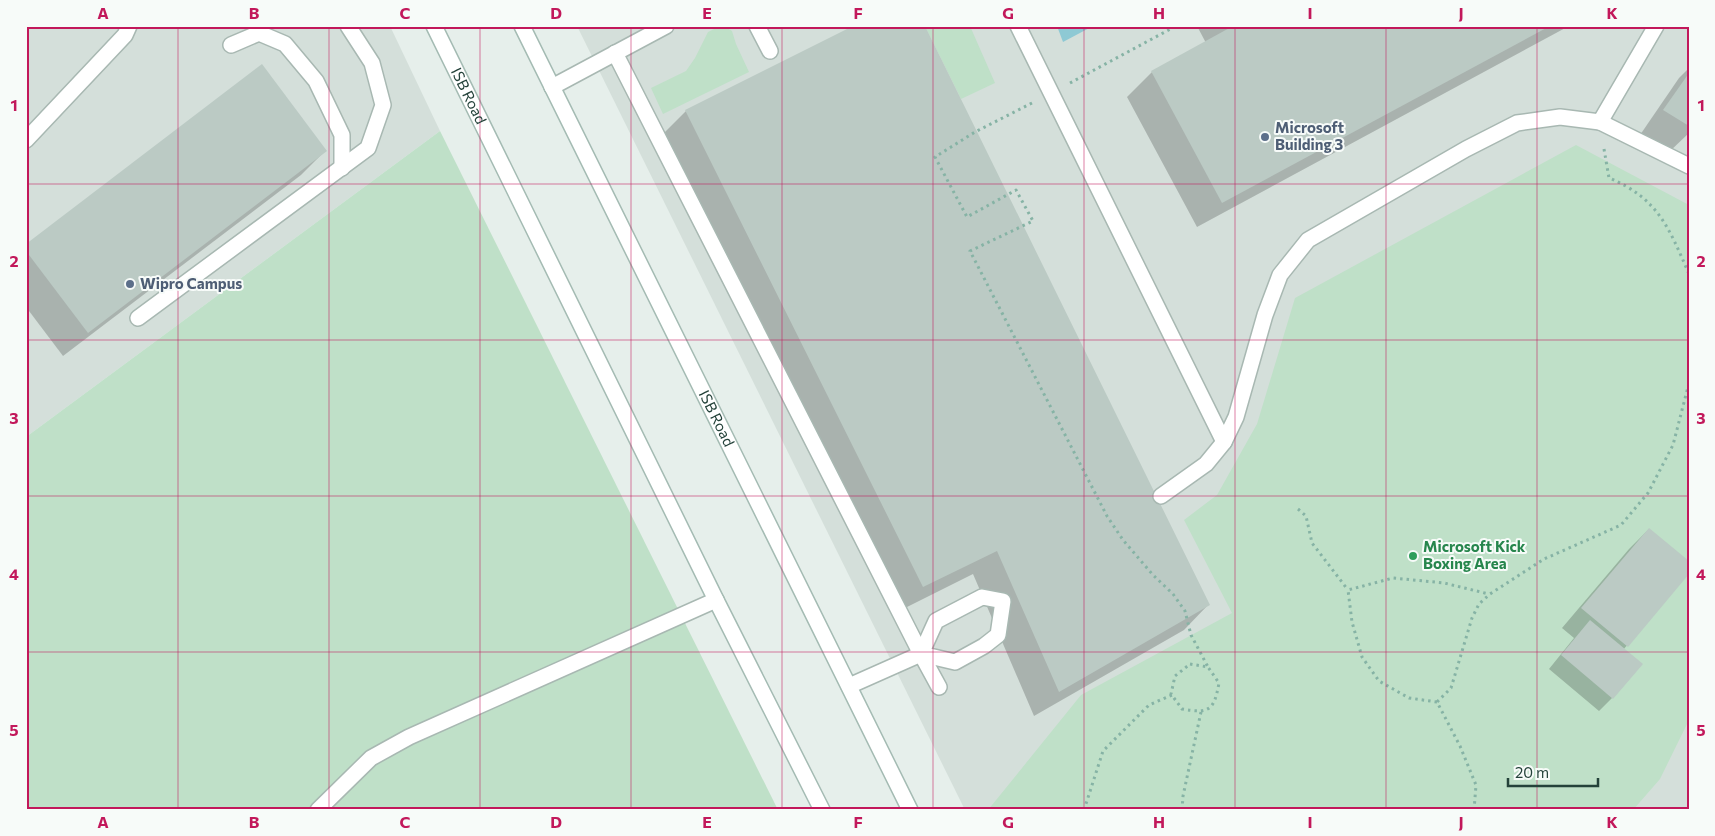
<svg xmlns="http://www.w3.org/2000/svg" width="1715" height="836" font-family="Commissioner,sans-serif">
<rect width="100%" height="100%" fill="#e6efeb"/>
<g fill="#d4dfda">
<path d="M26 26H390L440 131 26 437Z"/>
<path d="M577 26H1689V810H965Z"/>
</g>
<g fill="#bfe0c8">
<path d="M720 26H724L732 31 736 44 749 72 663 114 651 88 686 71 695 58 708 32Z"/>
<path d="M925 26H970L995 83 961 99Z"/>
<path d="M440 131 778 810H26V437Z"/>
<path d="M1576 145 1689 205V720L1660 779 1633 810H988L1081 695 1232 613 1184 520 1217 495 1257 424 1295 298Z"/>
</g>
<path fill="#8ec9d4" d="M1057 26H1093L1063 42Z"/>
<g fill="#0003">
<path d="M1197 26H1569L1197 227 1127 97 1152 72 1206 43Z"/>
<path d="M1689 68V133L1668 153 1640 135 1679 78Z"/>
<path d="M686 111 1208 605 1184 630 1034 716 973 574 899 611 661 136Z"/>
<path d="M325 151 301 175 63 356 26 307V245Z"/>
<path d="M1649 529 1689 572 1623 650 1612 698 1599 711 1549 669 1574 638 1562 628 1629 549Z"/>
</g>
<g fill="#bbcac4">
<path d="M853 26H925L1210 605 1059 692 997 551 923 587 685 110Z"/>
<path d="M1233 26H1550L1222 203 1151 71Z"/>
<path d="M262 64 327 151 88 333 26 251V244Z"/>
<path d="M1689 73V126L1663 110Z"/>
<path d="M1649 528 1689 561V574L1628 647 1581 608Z"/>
<path d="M1590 620 1643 664 1613 699 1561 655Z"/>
</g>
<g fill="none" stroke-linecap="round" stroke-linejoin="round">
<g stroke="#a8b8b2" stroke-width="18">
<g id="lane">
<path d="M757 26 770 51"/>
<path d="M1018 26 1224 442 1236 417 1265 315 1280 275 1308 240 1466 149 1517 123 1560 117 1600 122 1656 26"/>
<path d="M231 45 259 33 285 44 316 81 342 135V168"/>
<path d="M615 53 921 654 939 687"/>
<path d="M552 87 666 26"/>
<path d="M1600 122 1689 166"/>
<path d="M26 140 125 35 129 26"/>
<path d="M138 318 368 148 383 105 372 63 348 26"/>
<path d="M1161 496 1206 464 1224 442"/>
<path d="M982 597 1003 601 998 635 984 646 955 662 921 654 936 621Z"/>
<path d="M849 686 921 654"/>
<path d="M318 810 371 758 409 737 716 600"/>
</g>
</g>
<g stroke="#a4bbb3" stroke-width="18">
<g id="secondary">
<path id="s1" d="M434 26 716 600 822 810"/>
<path id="s2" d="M522 26 910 810"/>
</g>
</g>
<g stroke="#86b3a5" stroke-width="3" stroke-dasharray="2.5 4" stroke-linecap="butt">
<path d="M1070 83 1176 26"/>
<path d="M1032 103 975 132 935 157 967 217 1016 190 1033 221 970 251 1107 516 1123 540 1153 575 1173 594 1185 611 1191 635 1208 667"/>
<path d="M1604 149 1609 178C1658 198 1669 228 1689 274"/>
<path d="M1298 509 1306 516 1312 543 1348 590"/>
<path d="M1190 664 1208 667 1219 683C1214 710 1210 714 1182 709L1171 694 1175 676Z"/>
<path d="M1437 702 1409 698 1379 681 1362 657 1352 622 1348 590 1393 578 1444 583 1489 594"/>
<path d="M1084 810 1103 751 1149 705 1172 695"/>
<path d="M1182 810 1183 796 1201 712"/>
<path d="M1474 810 1476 785 1460 746 1437 702 1451 688 1472 618 1479 604 1490 594 1544 559 1621 525 1648 493 1673 445 1689 383"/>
</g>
<use href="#lane" stroke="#fff" stroke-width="15"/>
<use href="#secondary" stroke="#fff" stroke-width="15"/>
</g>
<path fill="none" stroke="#c2185b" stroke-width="1" stroke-opacity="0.55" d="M178 26V810M329 26V810M480 26V810M631 26V810M782 26V810M933 26V810M1084 26V810M1235 26V810M1386 26V810M1537 26V810M26 184H1689M26 340H1689M26 496H1689M26 652H1689"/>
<g fill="#5c6f8a" stroke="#f7fbf9" stroke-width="2">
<circle cx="1265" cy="137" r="5"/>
<circle cx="130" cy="284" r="5"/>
</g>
<circle fill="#2e9e5b" stroke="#f7fbf9" stroke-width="2" cx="1413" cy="556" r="5"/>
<g text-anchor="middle" stroke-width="4" stroke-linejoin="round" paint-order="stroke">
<g font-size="15" fill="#24423a" stroke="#f7fbf9">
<text dy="5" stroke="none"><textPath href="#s1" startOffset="78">ISB Road</textPath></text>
<text dy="5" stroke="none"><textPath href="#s2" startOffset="438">ISB Road</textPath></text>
</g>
<g font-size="15" font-weight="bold" fill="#4e5e75" stroke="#f7fbf9" text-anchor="start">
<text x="1275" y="133">Microsoft<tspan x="1275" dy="17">Building 3</tspan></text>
<text x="140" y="289">Wipro Campus</text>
</g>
<g font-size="15" font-weight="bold" fill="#27864d" stroke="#f7fbf9" text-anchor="start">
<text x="1423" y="552">Microsoft Kick<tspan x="1423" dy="17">Boxing Area</tspan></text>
</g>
</g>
<rect width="1715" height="836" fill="none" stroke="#f7fbf9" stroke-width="55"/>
<path d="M1508 778v8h90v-8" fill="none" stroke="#24423a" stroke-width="2.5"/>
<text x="1515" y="778" font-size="15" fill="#24423a" stroke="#f7fbf9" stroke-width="4" paint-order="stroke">20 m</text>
<rect x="28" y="28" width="1660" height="780" fill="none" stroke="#c2185b" stroke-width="2"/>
<g font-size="16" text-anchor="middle" font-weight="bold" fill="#c2185b">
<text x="103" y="19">A</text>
<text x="254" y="19">B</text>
<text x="405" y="19">C</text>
<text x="556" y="19">D</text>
<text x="707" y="19">E</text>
<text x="858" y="19">F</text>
<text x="1008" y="19">G</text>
<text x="1159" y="19">H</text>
<text x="1310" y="19">I</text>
<text x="1461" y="19">J</text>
<text x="1612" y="19">K</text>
<text x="14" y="111">1</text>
<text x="1701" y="111">1</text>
<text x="14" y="267">2</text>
<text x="1701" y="267">2</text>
<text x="14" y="424">3</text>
<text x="1701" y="424">3</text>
<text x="14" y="580">4</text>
<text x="1701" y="580">4</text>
<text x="14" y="736">5</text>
<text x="1701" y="736">5</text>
<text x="103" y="828">A</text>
<text x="254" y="828">B</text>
<text x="405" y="828">C</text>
<text x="556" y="828">D</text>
<text x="707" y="828">E</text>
<text x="858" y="828">F</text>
<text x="1008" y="828">G</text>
<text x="1159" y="828">H</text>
<text x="1310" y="828">I</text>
<text x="1461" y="828">J</text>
<text x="1612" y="828">K</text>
</g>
</svg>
